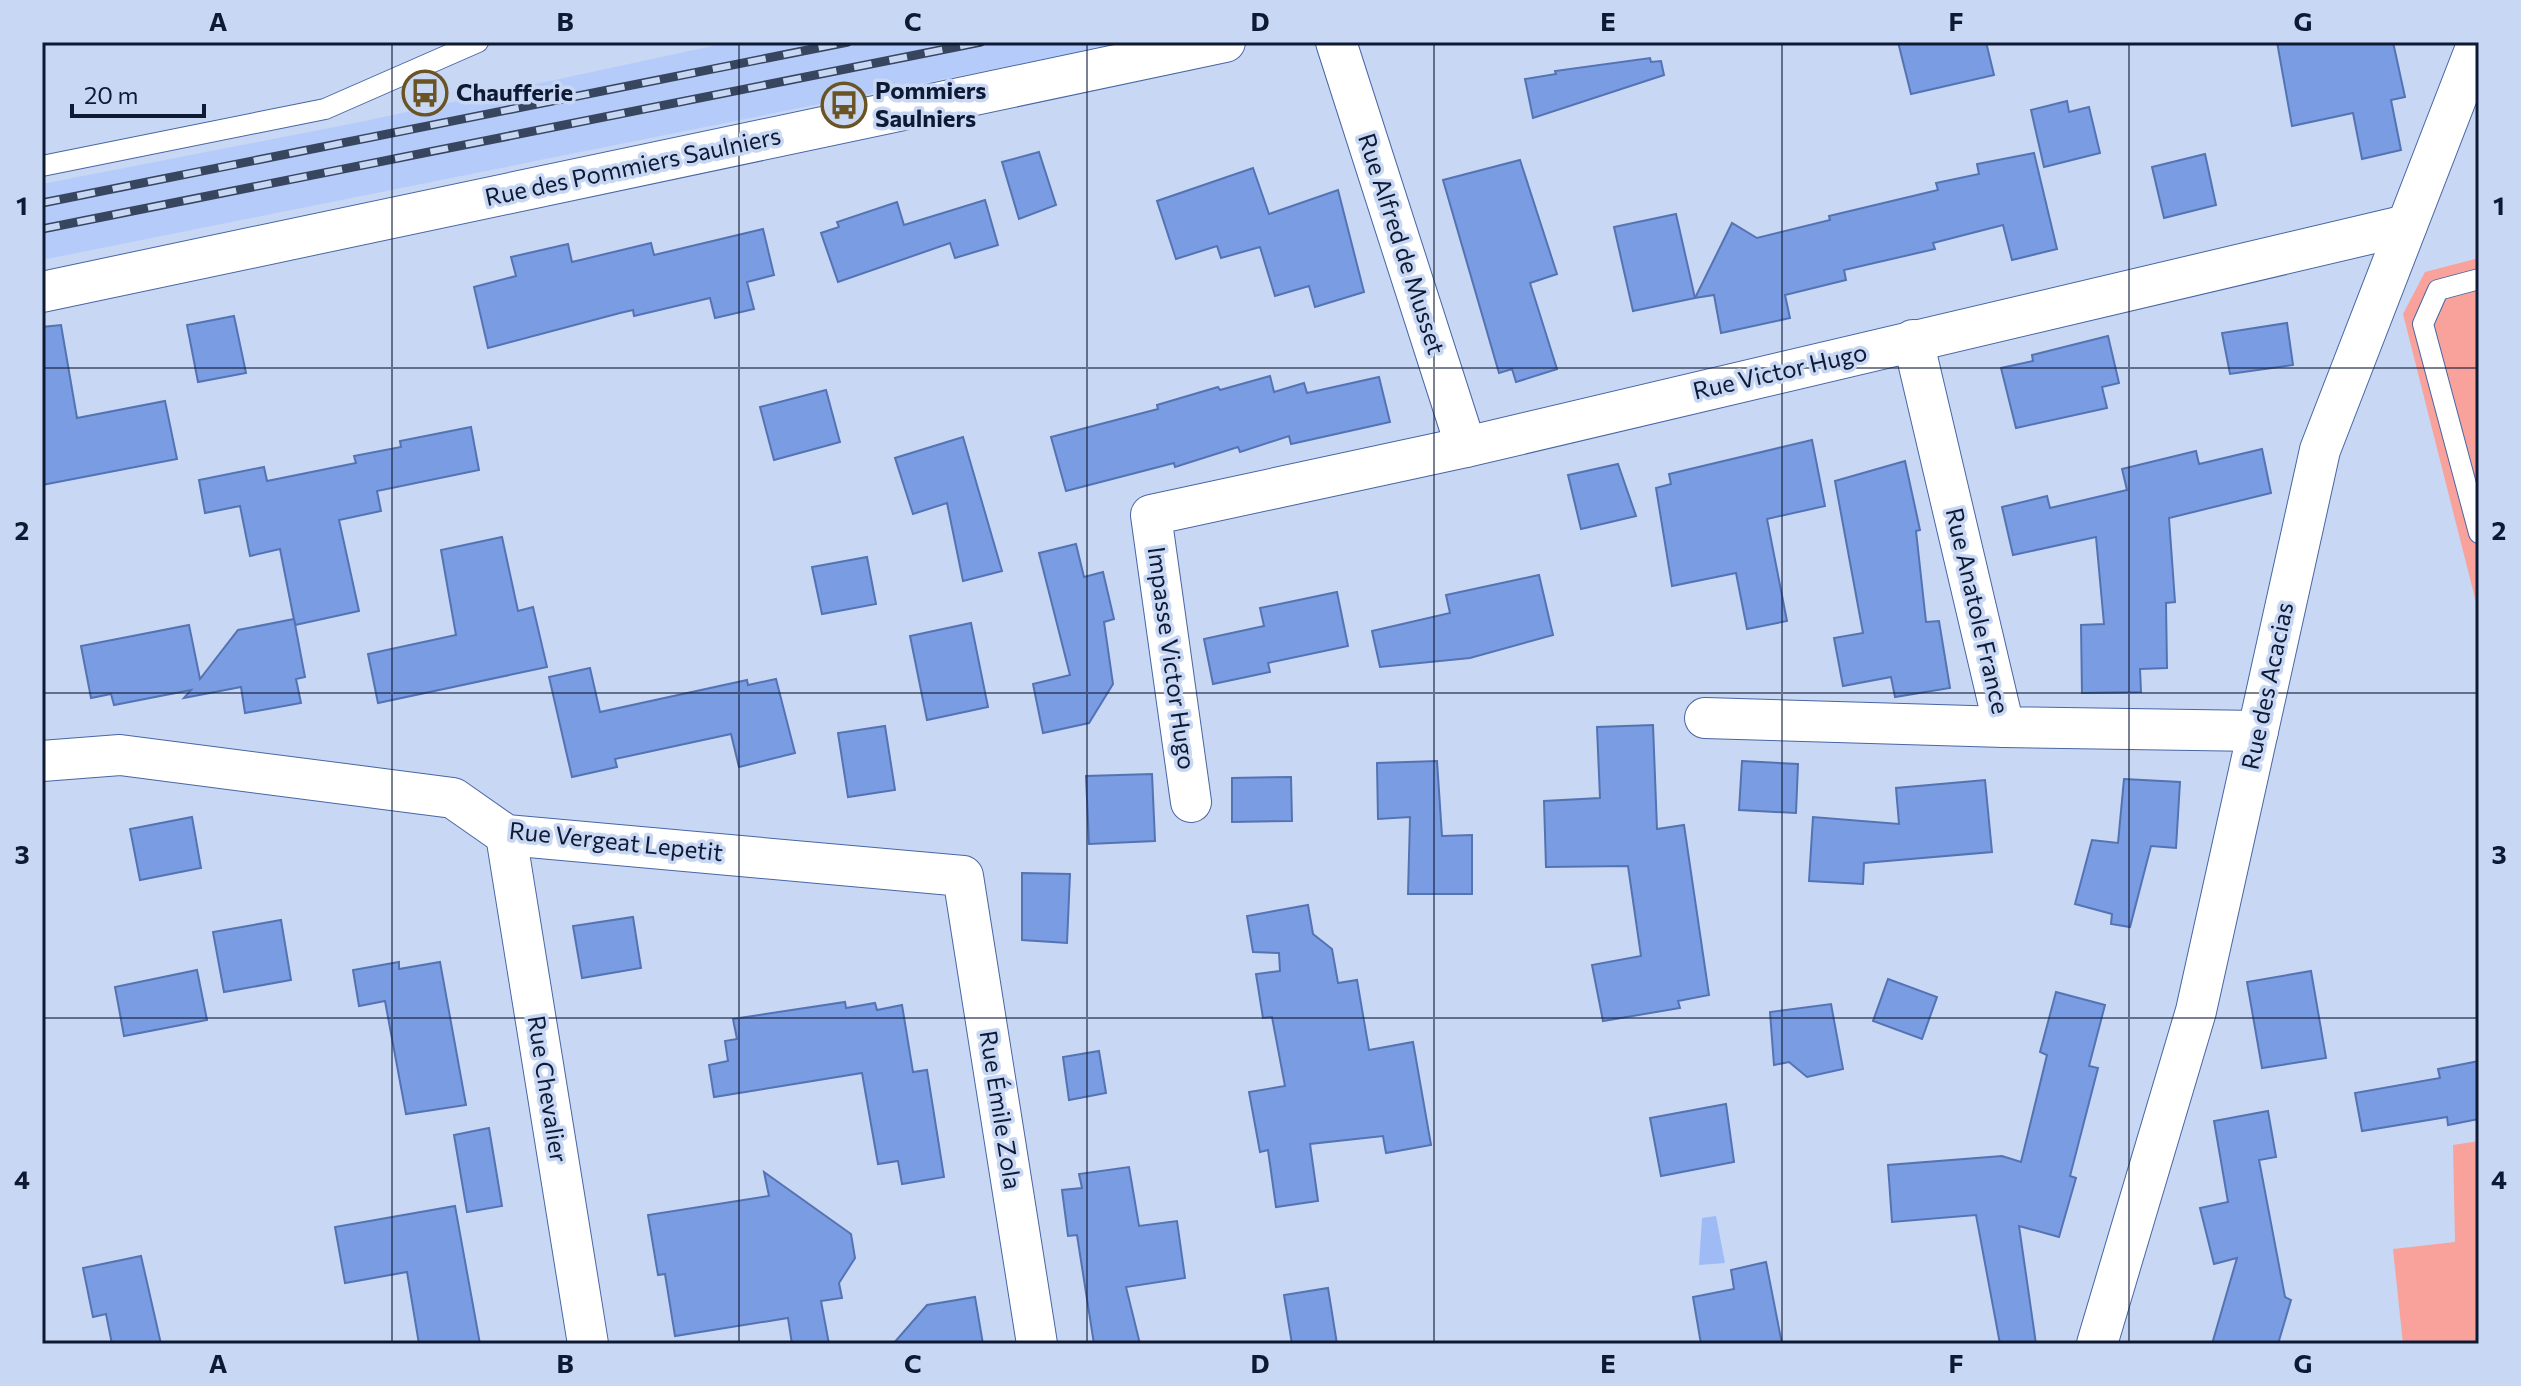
<svg xmlns="http://www.w3.org/2000/svg" width="2521" height="1386" font-family="Commissioner,sans-serif">
<rect width="100%" height="100%" fill="#c8d7f3"/>
<path fill="#b5ccfa" d="M731 42H1129L42 260V184L360 122Z"/>
<g fill="#f9a29c">
<path d="M2479 258V614L2403 314 2425 272Z"/>
<path d="M2479 1141V1344H2403L2393 1249 2455 1242 2453 1145Z"/>
</g>
<path fill="#9ebbf6" d="M1716 1216 1725 1263 1699 1265 1702 1218Z"/>
<g fill="#7a9ce3" stroke="#5473b3" stroke-width="2">
<path d="M1898 42H1986L1994 75 1911 94Z"/>
<path d="M2277 42H2393L2405 97 2391 100 2401 150 2362 159 2353 113 2292 126Z"/>
<path d="M1650 58 1651 62 1661 61 1664 75 1533 118 1525 79 1556 74 1555 71Z"/>
<path d="M2067 101 2069 112 2089 107 2100 153 2044 167 2031 110Z"/>
<path d="M1039 152 1056 205 1019 219 1002 162Z"/>
<path d="M2034 153 2057 249 2012 260 2003 225 1933 243 1935 249 1844 270 1846 280 1785 295 1790 318 1721 333 1714 295 1695 298 1732 223 1757 238 1830 220 1829 216 1938 190 1936 183 1979 174 1977 164Z"/>
<path d="M2205 154 2216 205 2164 218 2152 167Z"/>
<path d="M1520 160 1557 274 1530 283 1557 369 1516 382 1512 369 1499 373 1443 180Z"/>
<path d="M1253 168 1269 214 1338 190 1364 292 1315 307 1309 286 1275 296 1260 247 1221 258 1217 246 1176 259 1157 201Z"/>
<path d="M985 200 998 245 955 258 950 243 838 282 821 233 839 227 837 222 897 202 904 225Z"/>
<path d="M1676 214 1695 298 1633 311 1614 227Z"/>
<path d="M763 229 774 275 747 282 754 309 715 318 710 298 634 316 633 310 620 313 488 348 474 287 516 276 511 257 568 244 572 262 651 243 654 255Z"/>
<path d="M234 316 246 373 198 382 187 325Z"/>
<path d="M2287 323 2293 365 2230 374 2222 333Z"/>
<path d="M61 325 77 418 165 401 177 459 42 485V327Z"/>
<path d="M2108 336 2119 383 2102 387 2107 408 2016 428 2001 368 2033 361 2032 355Z"/>
<path d="M1270 376 1274 392 1304 383 1307 393 1379 377 1390 422 1291 444 1289 436 1240 452 1238 447 1175 467 1174 463 1066 491 1051 437 1158 409 1157 405 1218 387 1220 390Z"/>
<path d="M826 390 840 442 774 460 760 407Z"/>
<path d="M471 427 479 470 377 491 381 511 339 520 359 611 295 625 280 549 250 556 240 506 205 513 199 480 264 467 267 481 356 463 354 456 401 447 400 441Z"/>
<path d="M963 437 1002 571 963 581 947 503 913 514 895 458Z"/>
<path d="M1812 440 1825 506 1767 519 1787 621 1747 629 1736 573 1672 586 1656 488 1671 484 1669 474Z"/>
<path d="M2262 449 2271 493 2169 518 2175 602 2166 603 2167 668 2140 669 2141 692 2082 693 2081 625 2104 624 2096 537 2013 555 2002 507 2047 496 2050 508 2127 490 2122 469 2196 451 2199 464Z"/>
<path d="M1905 461 1920 530 1916 531 1926 622 1939 621 1950 688 1895 697 1891 677 1843 686 1834 638 1863 633 1835 481Z"/>
<path d="M1618 464 1636 516 1581 529 1568 475Z"/>
<path d="M502 537 518 611 533 607 547 667 378 703 368 654 456 635 441 550Z"/>
<path d="M1076 544 1084 577 1103 572 1114 619 1104 622 1113 684 1089 723 1043 733 1033 684 1070 675 1039 553Z"/>
<path d="M867 557 876 604 822 614 812 567Z"/>
<path d="M1539 575 1553 635 1470 658 1380 667 1372 631 1450 613 1446 595Z"/>
<path d="M1337 592 1348 646 1268 663 1270 672 1213 684 1204 639 1264 626 1260 608Z"/>
<path d="M294 619 305 677 296 679 301 703 245 713 241 687 184 698 191 690 114 705 111 694 91 698 81 646 189 625 200 679 238 630Z"/>
<path d="M971 623 988 707 927 720 910 636Z"/>
<path d="M590 668 600 712 747 680 748 685 776 679 795 753 739 767 731 734 615 759 617 767 572 777 549 677Z"/>
<path d="M1653 725 1657 829 1684 825 1709 995 1678 1001 1680 1008 1603 1021 1592 965 1641 956 1628 866 1546 867 1544 801 1600 798 1597 727Z"/>
<path d="M885 726 895 790 848 797 838 733Z"/>
<path d="M1437 761 1442 836 1472 835V894H1408L1410 817 1378 819 1377 763Z"/>
<path d="M1742 761 1798 764 1796 813 1739 810Z"/>
<path d="M1152 774 1155 841 1089 844 1086 776Z"/>
<path d="M1291 777 1292 821 1232 822V778Z"/>
<path d="M2124 779 2180 782 2176 848 2151 846 2130 927 2111 924 2112 914 2075 904 2092 840 2118 843Z"/>
<path d="M1985 780 1992 852 1864 863 1863 884 1809 881 1813 817 1899 824 1896 788Z"/>
<path d="M192 817 201 868 140 880 130 829Z"/>
<path d="M1022 873 1070 874 1067 943 1022 940Z"/>
<path d="M1308 905 1313 934 1332 949 1338 983 1357 980 1369 1050 1413 1042 1431 1145 1386 1153 1383 1136 1310 1144 1318 1201 1276 1207 1268 1150 1260 1152 1249 1092 1285 1086 1272 1017 1263 1018 1256 974 1280 971 1279 953 1253 952 1247 916Z"/>
<path d="M633 917 641 968 582 978 573 926Z"/>
<path d="M281 920 291 980 224 992 213 932Z"/>
<path d="M399 962V969L440 962 466 1105 406 1114 385 1001 359 1006 353 970Z"/>
<path d="M197 970 207 1020 124 1036 115 987Z"/>
<path d="M2311 971 2326 1058 2262 1068 2247 982Z"/>
<path d="M1888 979 1937 997 1922 1039 1873 1021Z"/>
<path d="M2056 992 2105 1005 2089 1066 2098 1068 2070 1176 2076 1178 2059 1237 2019 1226 2036 1344H2000L1976 1215 1892 1222 1888 1165 2002 1156 2021 1162 2047 1055 2040 1052Z"/>
<path d="M845 1002 846 1008 875 1003 877 1010 902 1005 913 1072 927 1070 944 1177 902 1184 898 1161 878 1164 862 1073 714 1097 709 1065 728 1061 725 1041 737 1039 733 1019Z"/>
<path d="M1831 1004 1843 1069 1807 1077 1789 1062 1774 1065 1770 1012Z"/>
<path d="M1099 1051 1106 1093 1069 1100 1063 1057Z"/>
<path d="M2479 1061V1119L2448 1125 2447 1117 2362 1131 2355 1093 2440 1078 2438 1069Z"/>
<path d="M1726 1104 1734 1162 1661 1176 1650 1118Z"/>
<path d="M2268 1111 2276 1157 2259 1160 2285 1297 2291 1300 2278 1344H2212L2237 1258 2214 1264 2200 1208 2228 1202 2214 1121Z"/>
<path d="M489 1128 502 1206 467 1212 454 1135Z"/>
<path d="M1129 1167 1139 1226 1177 1221 1185 1278 1126 1287 1140 1344H1094L1077 1235 1068 1236 1062 1190 1082 1188 1079 1174Z"/>
<path d="M764 1172 851 1234 855 1258 839 1283 842 1298 821 1301 829 1344H792L788 1318 675 1336 665 1274 658 1275 648 1215 769 1196Z"/>
<path d="M455 1206 480 1344H419L407 1272 345 1283 335 1227Z"/>
<path d="M141 1256 161 1344H112L106 1314 93 1317 83 1268Z"/>
<path d="M1766 1262 1782 1344H1701L1693 1297 1734 1289 1731 1270Z"/>
<path d="M1328 1288 1337 1344H1292L1284 1295Z"/>
<path d="M975 1297 983 1344H893L927 1305Z"/>
</g>
<g fill="none" stroke-linecap="round" stroke-linejoin="round">
<g stroke="#4866a4" stroke-width="22">
<g id="lane">
<path d="M42 166 325 109 478 42"/>
<path d="M2479 279 2438 290 2423 324 2479 533"/>
</g>
</g>
<g stroke="#4866a4" stroke-width="42">
<g id="street">
<path d="M1336 42 1466 447"/>
<path d="M42 292 1225 42"/>
<path d="M1913 340 2004 727 2258 731"/>
<path d="M1705 718 2004 727"/>
<path d="M42 761 120 755 453 798 506 835 963 876 1037 1344"/>
<path d="M1191 802 1151 515 1466 447 2407 225"/>
<path d="M506 835 588 1344"/>
<path d="M2097 1344 2196 1011 2320 450 2478 42"/>
</g>
</g>
<use href="#lane" stroke="#fff" stroke-width="20"/>
<use href="#street" stroke="#fff" stroke-width="40"/>
<g stroke="#38455f" stroke-width="9">
<g id="rail">
<path d="M42 203 848 42"/>
<path d="M42 229 981 42"/>
</g>
</g>
<use href="#rail" stroke="#c8d7f3" stroke-width="6" stroke-dasharray="18" stroke-linecap="butt"/>
</g>
<path fill="none" stroke="#0e1a34" stroke-width="2" stroke-opacity="0.55" d="M392 42V1344M739 42V1344M1087 42V1344M1434 42V1344M1782 42V1344M2129 42V1344M42 368H2479M42 693H2479M42 1018H2479"/>
<defs>
<g id="bus-ring" transform="scale(2.3)"><circle r="9.5" fill="#c8d7f3" stroke="#6b5424" stroke-width="1.5"/><path d="M-5-6H5V4H4V6H2V4H-2V6H-4V4H-5ZM-3.5-4V0h7V-4ZM-3.5 1.2v1.5H-2V1.2ZM2 1.2v1.5H3.5V1.2Z" fill="#6b5424"/></g>
</defs>
<g fill-rule="evenodd">
<use href="#bus-ring" x="425" y="93"/>
<use href="#bus-ring" x="844" y="105"/>
</g>
<g text-anchor="middle" stroke-width="7" stroke-linejoin="round" paint-order="stroke">
<g font-size="24" font-weight="bold" fill="#0e1a34" stroke="#c8d7f3" text-anchor="start">
<text x="875" y="99">Pommiers<tspan x="875" dy="28">Saulniers</tspan></text>
<text x="456" y="101">Chaufferie</text>
</g>
<g font-size="24" fill="#0e1a34" stroke="#c8d7f3">
<text transform="translate(633 167) rotate(-12)" y="8">Rue des Pommiers Saulniers</text>
<text transform="translate(1401 244) rotate(72)" y="8">Rue Alfred de Musset</text>
<text transform="translate(1780 372) rotate(-13)" y="8">Rue Victor Hugo</text>
<text transform="translate(1977 611) rotate(77)" y="8">Rue Anatole France</text>
<text transform="translate(1171 658) rotate(82)" y="8">Impasse Victor Hugo</text>
<text transform="translate(2268 686) rotate(-78)" y="8">Rue des Acacias</text>
<text transform="translate(616 842) rotate(6)" y="8">Rue Vergeat Lepetit</text>
<text transform="translate(547 1089) rotate(81)" y="8">Rue Chevalier</text>
<text transform="translate(1000 1110) rotate(81)" y="8">Rue Émile Zola</text>
</g>
</g>
<rect width="2521" height="1386" fill="none" stroke="#c8d7f3" stroke-width="88"/>
<path d="M72 104v12h132v-12" fill="none" stroke="#0e1a34" stroke-width="4"/>
<text x="84" y="104" font-size="24" fill="#0e1a34" stroke="#c8d7f3" stroke-width="6" paint-order="stroke">20 m</text>
<rect x="44" y="44" width="2433" height="1298" fill="none" stroke="#0e1a34" stroke-width="3"/>
<g font-size="26" text-anchor="middle" font-weight="bold" fill="#0e1a34">
<text x="218" y="31">A</text>
<text x="565" y="31">B</text>
<text x="913" y="31">C</text>
<text x="1260" y="31">D</text>
<text x="1608" y="31">E</text>
<text x="1956" y="31">F</text>
<text x="2303" y="31">G</text>
<text x="22" y="215">1</text>
<text x="2499" y="215">1</text>
<text x="22" y="540">2</text>
<text x="2499" y="540">2</text>
<text x="22" y="864">3</text>
<text x="2499" y="864">3</text>
<text x="22" y="1189">4</text>
<text x="2499" y="1189">4</text>
<text x="218" y="1373">A</text>
<text x="565" y="1373">B</text>
<text x="913" y="1373">C</text>
<text x="1260" y="1373">D</text>
<text x="1608" y="1373">E</text>
<text x="1956" y="1373">F</text>
<text x="2303" y="1373">G</text>
</g>
</svg>
